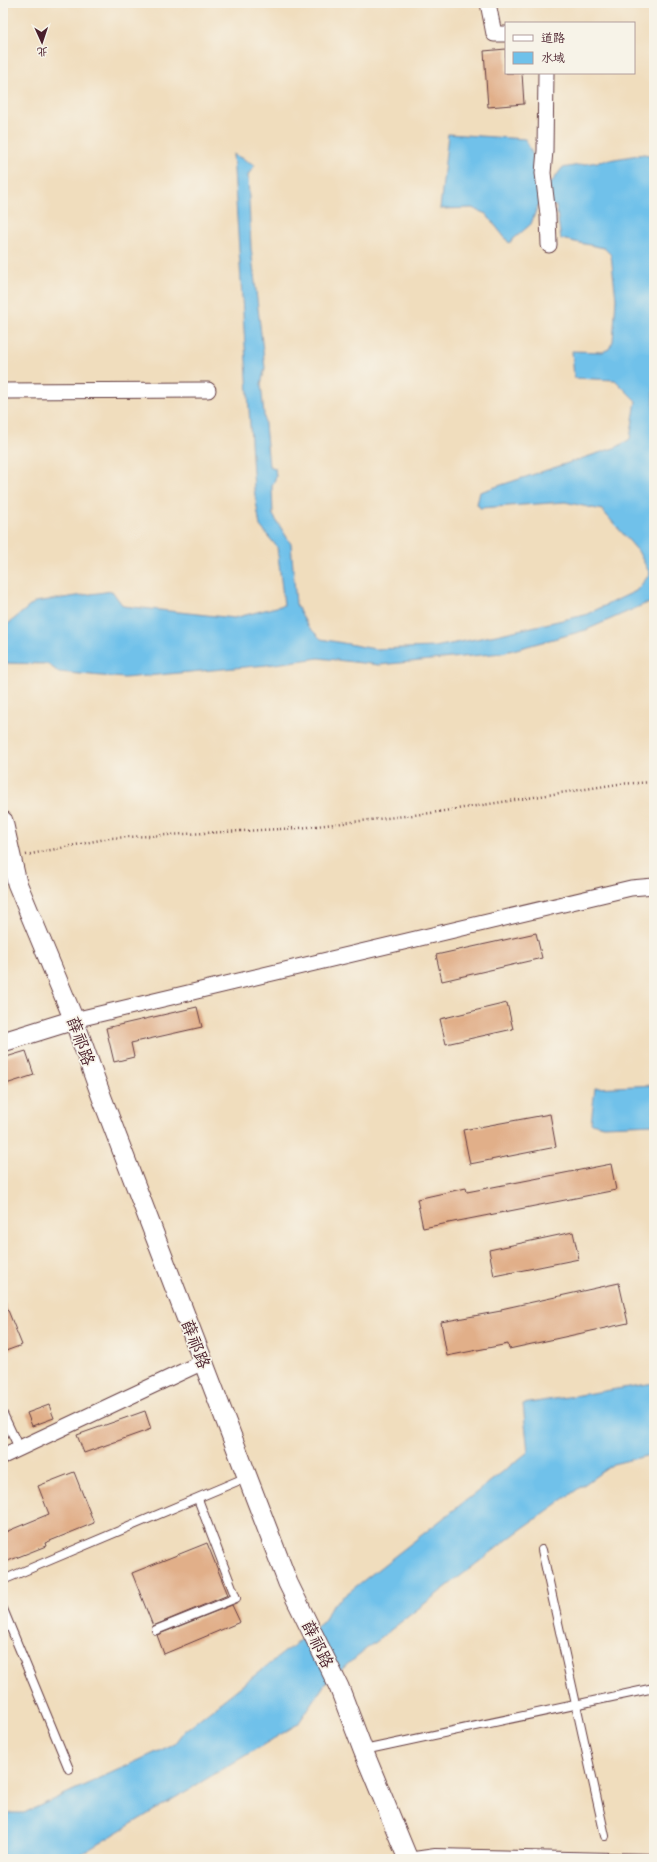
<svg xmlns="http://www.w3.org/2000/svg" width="657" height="1862" font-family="'Indie Flower','LXGW WenKai TC',sans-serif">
<rect width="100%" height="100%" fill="#f7f3e8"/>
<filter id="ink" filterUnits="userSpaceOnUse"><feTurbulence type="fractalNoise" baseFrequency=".025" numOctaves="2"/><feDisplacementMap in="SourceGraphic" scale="8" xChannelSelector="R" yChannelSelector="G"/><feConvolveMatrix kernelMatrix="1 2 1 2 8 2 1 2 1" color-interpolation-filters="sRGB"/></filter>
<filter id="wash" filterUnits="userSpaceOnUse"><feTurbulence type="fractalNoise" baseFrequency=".012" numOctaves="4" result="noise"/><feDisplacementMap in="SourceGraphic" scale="16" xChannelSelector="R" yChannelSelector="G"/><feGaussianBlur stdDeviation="0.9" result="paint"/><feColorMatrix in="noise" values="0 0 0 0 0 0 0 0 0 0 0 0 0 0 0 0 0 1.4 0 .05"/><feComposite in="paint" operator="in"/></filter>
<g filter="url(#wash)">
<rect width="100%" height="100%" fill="#f0ddbd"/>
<g fill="#6fc1ea" stroke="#5c708a">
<path d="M448 134 525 139 533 155V165L536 178 551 183 562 168 644 154 654 156V603L645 604 586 630 502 653 379 665 319 658 267 665 124 678 58 672 48 664 3 663V628L35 602 112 591 123 606 234 618 284 605 277 547 260 526 254 489 233 154 255 165 248 175 251 248 265 368 261 384 269 466 275 468 276 477 272 486 273 515 291 544 296 604 307 625 321 639 375 649 435 647 496 635 585 615 636 591 650 574 638 551 602 510 565 502 480 508 477 504 480 492 617 447 630 439 636 401 615 380 574 378 572 351 602 352 609 349 613 341 616 299 611 255 604 248 561 239 556 206 538 205 531 224 509 243 486 214 472 208 440 209Z"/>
<path d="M654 1085V1124L604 1126 591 1123 595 1088Z"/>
<path d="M654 1383V1454L613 1464 516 1533 357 1656 325 1684 298 1724 73 1859H3V1816L7 1813H24L174 1744 184 1731 324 1621 331 1606 528 1452 523 1404Z"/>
</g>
<g id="blocks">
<g fill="#e1af89">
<path d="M506 49V73H522L524 104 488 107 484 51Z"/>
<path d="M536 933 542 958 442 981 436 955Z"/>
<path d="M507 1003 513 1029 446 1044 440 1019Z"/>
<path d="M197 1007 202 1027 131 1043 134 1057 114 1062 106 1028Z"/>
<path d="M26 1051 34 1075 3 1085V1058Z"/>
<path d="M550 1114 556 1147 470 1164 463 1130Z"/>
<path d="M611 1164 616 1190 423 1228 417 1199 466 1188 467 1192Z"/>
<path d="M573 1232 579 1259 494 1276 489 1250Z"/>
<path d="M619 1283 628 1323 509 1349 508 1344 447 1356 441 1322 501 1311V1309Z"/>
<path d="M3 1298 22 1345 3 1352Z"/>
<path d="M49 1405 54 1418 32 1426 27 1413Z"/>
<path d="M145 1411 151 1429 84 1453 77 1435Z"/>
<path d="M74 1472 94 1523 45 1543 46 1546 3 1563V1533L49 1514 38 1486Z"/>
<path d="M207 1543 228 1595 153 1626 132 1573Z"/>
<path d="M232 1605 240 1622 164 1654 157 1635Z"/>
</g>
</g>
</g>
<g filter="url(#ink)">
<use href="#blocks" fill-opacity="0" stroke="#633c41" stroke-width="1"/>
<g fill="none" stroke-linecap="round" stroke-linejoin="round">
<g stroke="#633c41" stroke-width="10">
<g id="service">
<path d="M3 1414 19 1448"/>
<path d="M542 1550 605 1836"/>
<path d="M3 1580 247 1477"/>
<path d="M3 1609 69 1769"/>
<path d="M156 1630 236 1598 198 1499"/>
<path d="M364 1750 654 1688"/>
<path d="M407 1857 435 1853 654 1858"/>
</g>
</g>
<g stroke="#633c41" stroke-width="17">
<g id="minor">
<path d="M488 3 494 34H506"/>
<path d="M546 73 545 151 543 173 548 215 549 245"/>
<path d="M3 391 208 390"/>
<path d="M74 1020 631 888 654 886"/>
<path d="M3 1456 203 1362"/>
</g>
</g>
<g stroke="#633c41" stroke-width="21">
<g id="tertiary">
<path d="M3 821 17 883 74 1020 102 1098 288 1583 339 1687 363 1750 408 1859"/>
<path d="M3 1042 74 1020"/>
</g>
</g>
<path stroke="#633c41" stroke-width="2.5" stroke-dasharray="1 3" stroke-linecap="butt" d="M26 855 110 838 299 828 431 813 618 784 654 782"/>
<use href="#service" stroke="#fff" stroke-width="8"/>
<use href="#minor" stroke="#fff" stroke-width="15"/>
<use href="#tertiary" stroke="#fff" stroke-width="19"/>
</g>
</g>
<g text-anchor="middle" stroke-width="3.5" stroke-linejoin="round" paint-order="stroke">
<g font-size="17" fill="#4a1f2b" stroke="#f7f3e8">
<text transform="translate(81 1041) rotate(70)" y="6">薛祁路</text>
<text transform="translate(196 1344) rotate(69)" y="6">薛祁路</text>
<text transform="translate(318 1644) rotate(64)" y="6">薛祁路</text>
</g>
</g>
<rect width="657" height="1862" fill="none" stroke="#f7f3e8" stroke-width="16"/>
<rect x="505" y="22" width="130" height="52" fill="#f7f3e8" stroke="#b29e9c"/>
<rect x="513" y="35" width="20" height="6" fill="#ffffff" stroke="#b29e9c"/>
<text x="541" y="42" font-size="12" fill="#4a1f2b">道路</text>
<rect x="513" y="52" width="20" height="12" fill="#6fc1ea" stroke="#b29e9c"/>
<text x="541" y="62" font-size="12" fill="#4a1f2b">水域</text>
<g transform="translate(42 42) rotate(177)" stroke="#f7f3e8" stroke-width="3" paint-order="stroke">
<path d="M0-3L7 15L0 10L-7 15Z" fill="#4a1f2b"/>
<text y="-6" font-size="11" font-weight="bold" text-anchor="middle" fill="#4a1f2b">北</text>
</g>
</svg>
